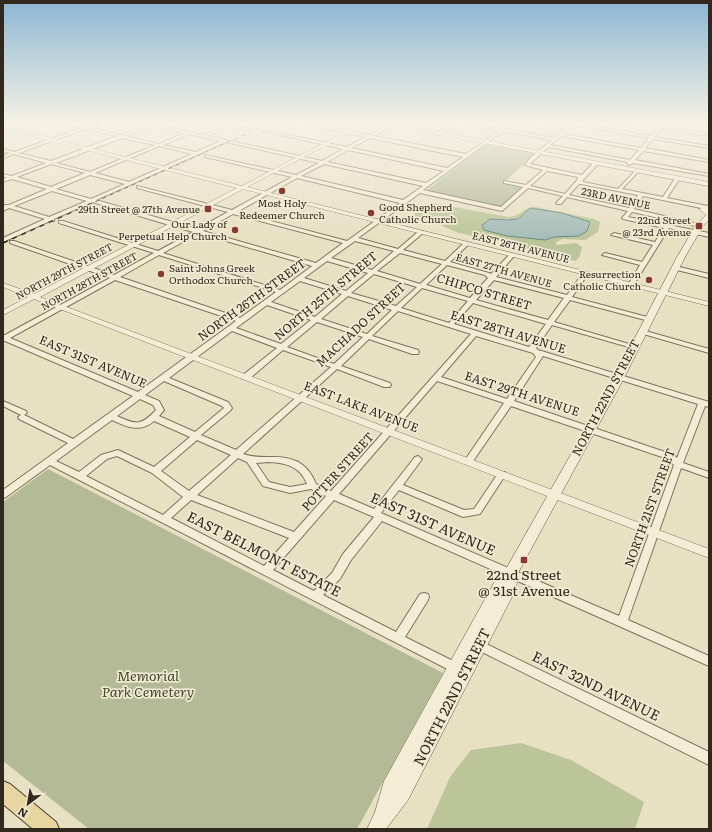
<svg xmlns="http://www.w3.org/2000/svg" width="712" height="832" font-family="Literata,serif">
<rect width="100%" height="100%" fill="#e8e0c3"/>
<g fill="#bcc599">
<path d="M430 203 438 204 509 217C521 216 523 207 536 207L594 219 600 222 598 232 585 240 562 239 555 243 558 245 576 243 582 247 579 258 575 261 512 244 485 239 456 232 434 222 414 218 415 213Z"/>
<path d="M521 743 571 760 644 802 635 829H427L450 777 471 750Z"/>
</g>
<g fill="#b4ba97">
<path d="M487 144 535 153 504 183 527 188 503 211 422 194Z"/>
<path d="M48 469 443 673 357 829H89L3 761V502Z"/>
</g>
<path fill="#a5bcb7" stroke="#6d8884" d="M530 208 562 213 590 222 587 231 579 236 554 237 545 240 507 236 484 230 482 225 490 219 507 220 518 219Z"/>
<g fill="none" stroke-linecap="round" stroke-linejoin="round">
<g stroke="#80725c" stroke-width="2">
<g id="minor">
<path d="M62 123C70 123 78 127 85 127 90 126 95 123 101 123L90 128 121 135 147 125 142 123H150L203 135 225 125 218 123H236L233 125 249 129 247 130 230 126 208 136 322 161 343 149 262 131 264 130 347 147 366 137 301 123H310L369 135 391 123H396L374 136 466 154 499 131 459 123H469L502 129 509 123H514L506 129 554 138 565 129 538 123H547L567 127 571 123H576L651 136 658 128 635 123 660 126 662 123H664L663 126 709 134V136L662 128 654 137 709 146V148L653 139 645 148 709 160V162L643 151 635 160 709 174V176L633 163 629 165 627 164 628 162 548 147 530 164 582 175 594 162H598V164L583 180V182L618 189 636 170 638 171V172L622 189 663 197 676 177H678L680 178 667 198 708 206V208L706 209 643 196 634 209 703 225 700 227 632 212 628 217 709 233V237L669 228 633 286H629L628 285 640 265 602 255 605 253 642 262 653 245 611 235 614 233 655 242 664 228 623 219 622 218 628 211 567 197 561 204H557L556 203 563 196 528 188 502 211 420 193 358 238 398 249 419 231H423V233L403 250 445 261 464 243H468V245L450 262 489 273 491 274 510 254H514V256L496 277 567 295 583 273H587L588 274 572 297 651 318 652 319 649 321 570 300 554 322 636 346 638 347 636 348H632L552 325 536 348 538 350 709 402V407L705 406 683 463 709 472V478L681 468 628 620 709 656V666L382 521 351 560 340 579 323 595 396 632 420 594 424 593 428 594 429 597 428 600 405 637 463 666 465 670 463 674 459 675 50 465 6 497 3 498V490L68 443 19 419 18 417 21 415 3 406V401L26 411 27 413 24 415 73 439 133 396 5 341H3V335H5L110 278 10 243V241H14L114 275 154 253 59 223V221H63L158 251 193 232 92 202 54 219V221H50L3 242V238L45 219 9 208 3 211V207L5 205H9L47 189 12 179 3 182V179L7 178 3 176V174L12 176 46 163 14 154 3 158V156L10 153 3 151V149L14 152 81 128ZM574 125 649 138 641 148 563 134ZM152 126 184 133 159 144 126 136ZM85 129 117 136 51 161 19 153ZM503 131 552 140 531 157 525 165 543 170 526 185 504 181V183L523 187 501 207 423 190ZM189 134 221 141 196 152 163 145ZM561 136 639 150 630 160 550 145ZM122 138 155 145 90 172 56 163ZM370 138 463 157 447 168 351 148ZM226 142 319 163 296 175 205 155V157L292 177 232 210 137 186V188L228 212 197 229 96 200ZM159 146 192 154 129 182 95 173ZM348 150 444 171 426 183 327 162ZM51 164 85 173 51 187 17 177ZM324 164 423 186 403 200 301 176ZM547 171 578 177V179L565 194 530 186ZM90 175 125 184 91 199 56 189ZM297 178 400 203 347 241 237 212ZM579 184H581L638 195 629 208 569 195ZM52 191 87 201 49 217 14 206ZM233 214 343 243 316 263 203 231ZM199 233 312 266 280 290 163 253ZM355 241 394 251 372 270 331 258ZM400 253 442 264 420 284 377 271ZM159 255 276 292 240 318 120 277ZM327 261 368 273 346 291 304 278ZM447 265 485 275 488 278 470 298 426 285ZM374 274 417 287 396 306 351 293ZM115 280 236 321 138 392 10 338ZM494 280 564 298 548 320 476 300ZM300 281 342 294 315 317 271 302ZM422 288 468 301 449 323 401 308ZM348 296 392 310 367 334 321 319ZM473 303 546 324 529 347 454 324ZM267 305 311 320 281 344 236 328ZM398 311 471 334 331 491 316 484C307 461 291 456 268 457 258 457 252 457 243 454L337 369 384 387H390L391 385 390 383 341 366 369 339 412 354H418L419 352 418 350 372 336ZM317 322 363 337 334 364 287 347ZM232 331 277 348 243 375 242 377 243 379H249L283 350 331 367 236 450 201 435 231 410 232 408 228 402 169 378ZM476 336 533 353 536 357 507 399 441 377ZM543 356 698 404 677 458 674 455 514 401ZM164 381 222 406 224 408 195 432 159 416 164 410 159 401 145 395ZM437 381 504 403 465 460 464 462 465 464H471L511 406 668 459 674 465 619 616 381 513 399 490 463 517 480 514 506 474 505 472H499L474 509 464 510 403 485 422 459 418 456 415 457 374 509 339 494ZM140 399 153 405 156 410C141 426 136 425 117 416ZM112 420C127 427 140 433 154 421L190 437 154 467 118 450 101 455 79 472 56 461ZM197 440 231 455 189 491 161 471ZM117 456 152 473 183 497 163 515 86 476 107 459ZM238 458 247 462 263 486 290 493 311 489 326 496 294 532 197 495ZM269 462C286 463 300 466 307 484L290 487 269 482 256 463ZM191 500 289 538 264 566 171 518ZM334 500 374 517 343 554 332 573 314 591 273 570Z"/>
<path d="M451 123H456L438 135H436V133Z"/>
<path d="M675 266 709 274V278L673 269V267Z"/>
<path d="M642 330 709 349V353L640 333 639 332 640 331Z"/>
<path d="M476 639 709 752V765L472 647 470 644 472 641Z"/>
</g>
</g>
<g stroke="#80725c" stroke-width="1">
<g id="tertiary">
<path d="M28 123H35L17 130 242 186 362 123H368L247 187 709 302V306L243 189 40 297 709 549V558L34 299 3 315V310L28 297 3 287V283L34 294 237 188 3 129V127L11 129Z"/>
<path d="M379 123H389L709 182V186Z"/>
</g>
</g>
<g stroke="#62533f" stroke-width="1">
<g id="secondary">
<path d="M705 123H709V125L706 124Z"/>
<path d="M709 205V220L703 226 685 257 624 378 518 573 516 589 408 800 386 829H367L375 812 384 781 495 581 506 569 614 378 677 257 696 225 706 215 699 209Z"/>
</g>
</g>
<g stroke="#4f4030" stroke-width="2">
<path id="primary" d="M3 781 10 784 56 822 59 829H33L3 804Z"/>
</g>
<use href="#minor" fill="#f4edd5" fill-rule="evenodd"/>
<use href="#tertiary" fill="#f4edd5" fill-rule="evenodd"/>
<use href="#secondary" fill="#f4edd5" fill-rule="evenodd"/>
<use href="#primary" fill="#e7d69f" fill-rule="evenodd"/>
<path stroke="#32291e" stroke-width="1" stroke-dasharray="4 4" stroke-linecap="butt" d="M88 205 270 123"/>
<path stroke="#32291e" stroke-width="1.5" stroke-dasharray="5 5" stroke-linecap="butt" d="M3 243 90 204"/>
</g>
<linearGradient id="sky" x2="0" y2="1"><stop stop-color="#8db7d4"/><stop offset="0.51" stop-color="#f5f1e4"/><stop offset="1" stop-color="#f5f1e4" stop-opacity="0"/></linearGradient>
<rect width="712" height="240" fill="url(#sky)"/>
<g fill="#883933" stroke="#f1ead2" stroke-width="1.5">
<circle cx="282" cy="191" r="4"/>
<rect x="204" y="205" width="8" height="8" rx="2"/>
<circle cx="371" cy="213" r="4"/>
<rect x="695" y="222" width="8" height="8" rx="2"/>
<circle cx="235" cy="230" r="4"/>
<circle cx="161" cy="274" r="4"/>
<circle cx="649" cy="280" r="4"/>
<rect x="520" y="556" width="8" height="8" rx="2"/>
</g>
<g text-anchor="middle" stroke-width="3.5" stroke-linejoin="round" paint-order="stroke">
<g font-size="10" fill="#32291e" stroke="#f1ead2">
<text transform="translate(616 198) rotate(12)" y="4">23RD AVENUE</text>
<text transform="translate(521 247) rotate(14)" y="4">EAST 26TH AVENUE</text>
<text transform="translate(504 270) rotate(16)" y="4">EAST 27TH AVENUE</text>
<text transform="translate(64 271) rotate(-28)" y="4">NORTH 29TH STREET</text>
<text transform="translate(89 281) rotate(-29)" y="4">NORTH 28TH STREET</text>
</g>
<g font-size="10" fill="#32291e" stroke="#f1ead2" text-anchor="end">
<text x="282" y="207" text-anchor="middle">Most Holy<tspan x="282" dy="12">Redeemer Church</tspan></text>
<text x="379" y="211" text-anchor="start">Good Shepherd<tspan x="379" dy="12">Catholic Church</tspan></text>
<text x="200" y="213">29th Street @ 27th Avenue</text>
<text x="691" y="224">22nd Street<tspan x="691" dy="12">@ 23rd Avenue</tspan></text>
<text x="227" y="228">Our Lady of<tspan x="227" dy="12">Perpetual Help Church</tspan></text>
<text x="169" y="272" text-anchor="start">Saint Johns Greek<tspan x="169" dy="12">Orthodox Church</tspan></text>
<text x="641" y="278">Resurrection<tspan x="641" dy="12">Catholic Church</tspan></text>
</g>
<g font-size="12" fill="#32291e" stroke="#f1ead2">
<text transform="translate(484 292) rotate(17)" y="4">CHIPCO STREET</text>
<text transform="translate(326 296) rotate(-40)" y="4">NORTH 25TH STREET</text>
<text transform="translate(252 300) rotate(-36)" y="4">NORTH 26TH STREET</text>
<text transform="translate(361 325) rotate(-43)" y="4">MACHADO STREET</text>
<text transform="translate(508 332) rotate(17)" y="4">EAST 28TH AVENUE</text>
<text transform="translate(93 362) rotate(23)" y="4">EAST 31ST AVENUE</text>
<text transform="translate(522 394) rotate(18)" y="4">EAST 29TH AVENUE</text>
<text transform="translate(606 398) rotate(-62)" y="4">NORTH 22ND STREET</text>
<text transform="translate(361 407) rotate(21)" y="4">EAST LAKE AVENUE</text>
<text transform="translate(338 472) rotate(-48)" y="4">POTTER STREET</text>
<text transform="translate(650 508) rotate(-70)" y="4">NORTH 21ST STREET</text>
</g>
<g font-size="14" fill="#32291e" stroke="#f1ead2">
<text transform="translate(433 524) rotate(24)" y="5">EAST 31ST AVENUE</text>
<text transform="translate(264 554) rotate(27)" y="5">EAST BELMONT ESTATE</text>
<text transform="translate(596 686) rotate(26)" y="5">EAST 32ND AVENUE</text>
<text transform="translate(452 697) rotate(-63)" y="5">NORTH 22ND STREET</text>
</g>
<g font-size="14" fill="#32291e" stroke="#f1ead2">
<text x="524" y="580">22nd Street<tspan x="524" dy="16">@ 31st Avenue</tspan></text>
</g>
<g font-size="14" font-style="italic" fill="#404c27" stroke="#f1ead2">
<text x="148" y="681">Memorial<tspan x="148" dy="16">Park Cemetery</tspan></text>
</g>
</g>
<rect width="712" height="832" fill="none" stroke="#32291e" stroke-width="8"/>
<g transform="translate(28 804) rotate(211)" stroke="#f1ead2" stroke-width="3" paint-order="stroke">
<path d="M0-3L7 15L0 10L-7 15Z" fill="#32291e"/>
<text y="-6" font-size="11" font-weight="bold" text-anchor="middle" fill="#32291e">N</text>
</g>
</svg>
